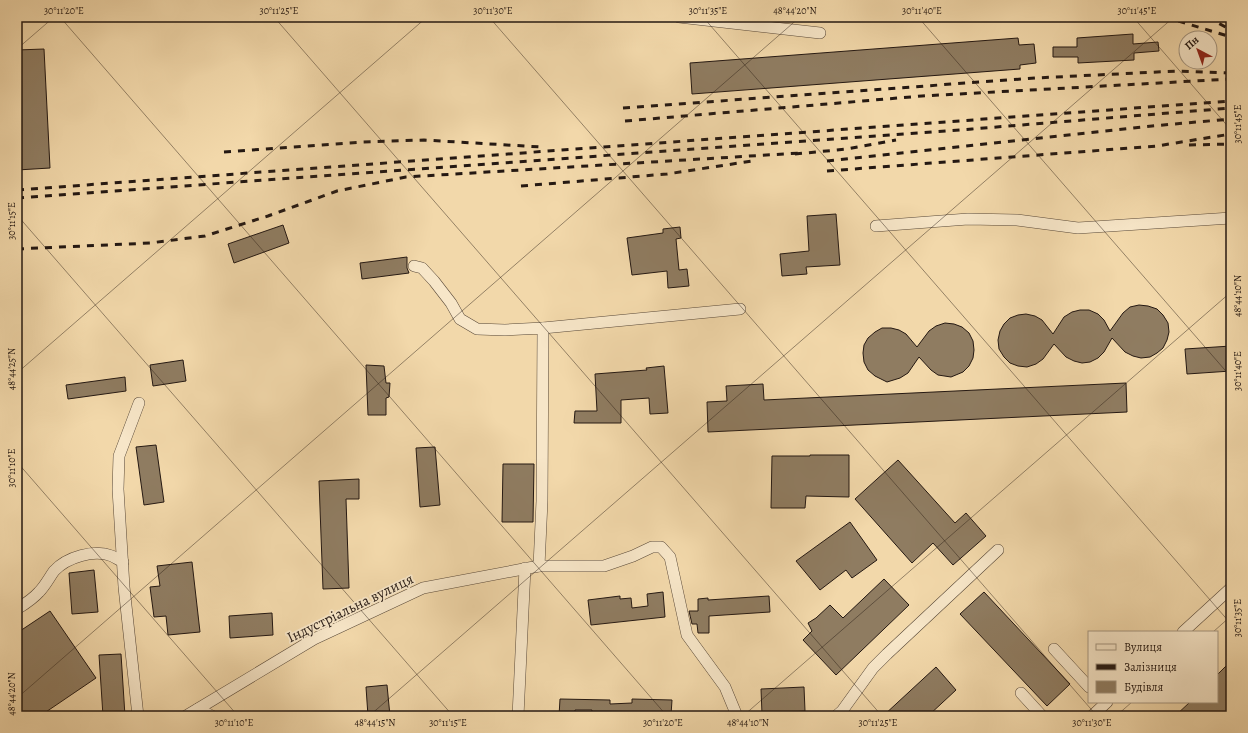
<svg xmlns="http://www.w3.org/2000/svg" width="1248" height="733" font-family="Alegreya,serif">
<rect width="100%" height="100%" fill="#f2d8aa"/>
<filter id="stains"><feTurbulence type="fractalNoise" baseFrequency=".005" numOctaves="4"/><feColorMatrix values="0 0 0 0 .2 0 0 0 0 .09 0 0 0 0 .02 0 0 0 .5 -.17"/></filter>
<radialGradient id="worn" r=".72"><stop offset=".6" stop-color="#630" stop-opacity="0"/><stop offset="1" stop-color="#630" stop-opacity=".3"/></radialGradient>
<g fill="#8f7c61" stroke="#241812">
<path d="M1133 34V44L1158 42 1159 51 1134 53V60L1078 63V57H1053V47H1077V38Z"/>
<path d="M1018 38 1019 45 1034 44 1036 63 1020 65V69L692 94 690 63Z"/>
<path d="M44 49 50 168 17 170V50Z"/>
<path d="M836 214 840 265 806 267 807 274 782 276 780 254 809 251 807 216Z"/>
<path d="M283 225 289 243 234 263 228 244Z"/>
<path d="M680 227 681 238 676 239 679 270 687 269 689 286 668 288 667 271 632 275 627 238 663 233V229Z"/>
<path d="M407 257V268L409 273 362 279 360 263Z"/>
<path d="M1139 305 1148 306 1157 309 1163 315 1168 323 1169 332 1167 340 1163 348 1157 353 1150 357 1141 358 1133 356 1125 352 1112 338 1104 352 1098 358 1090 362 1082 363 1074 361 1066 357 1054 344 1043 359 1036 364 1027 367 1018 366 1010 363 1004 357 999 349 998 340 1000 331 1004 324 1010 318 1018 315 1026 314 1035 316 1042 320 1053 334 1064 317 1072 312 1080 310H1089L1098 314 1104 320 1110 331 1123 313 1130 307Z"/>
<path d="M945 323 954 324 962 327 969 333 973 341 974 350 973 358 969 366 963 372 951 377 938 375 931 370 919 357 908 373 900 378 887 382 875 376 868 370 864 362 863 353 864 345 868 338 875 332 882 328H891L899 330 906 334 917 347 929 331 936 326Z"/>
<path d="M1231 346V371L1187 374 1185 349Z"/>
<path d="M183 360 186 381 153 386 150 365Z"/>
<path d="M366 365 384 366 386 383H390L389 397 386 398V415H368Z"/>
<path d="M664 366 668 413 650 414 649 398 621 400V423H574L575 411H597L595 374 647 370 646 368Z"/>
<path d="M125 377 126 391 68 399 66 385Z"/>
<path d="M1126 383 1127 412 708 432 707 402 727 401 726 386 763 384 764 400Z"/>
<path d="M156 445 164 502 144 505 136 447Z"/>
<path d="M435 447 440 505 420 507 416 448Z"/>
<path d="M810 455H849V497L806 496 805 508H771L772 456H810Z"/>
<path d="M898 460 955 523 966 513 986 536 953 565 933 543 912 563 855 499Z"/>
<path d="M503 464H534L533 522H502Z"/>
<path d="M359 479V499H346L349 588 323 589 319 481Z"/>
<path d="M850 522 877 560 852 578 846 570 820 590 796 561Z"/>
<path d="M192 562 200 632 168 635 166 616 154 617 150 587 160 586 157 566Z"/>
<path d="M94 570 98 612 72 614 69 573Z"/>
<path d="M884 579 909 605 836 675 803 640 812 631 808 623 816 618 830 605 843 618Z"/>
<path d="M663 592 665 617 591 625 588 600 620 596V599L631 598 632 608 648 606 647 594Z"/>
<path d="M984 592 1070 684 1047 706 960 614Z"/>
<path d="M769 596 770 612 709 616V633H698L697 624H692L689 611H698V599L708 598V600Z"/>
<path d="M50 611 96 678 40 716H17V633Z"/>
<path d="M272 613 273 635 230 638 229 616Z"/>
<path d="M121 654 125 716H103L99 655Z"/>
<path d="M1231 661V716H1175L1190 702H1217V675Z"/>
<path d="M936 667 956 690 928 716H883Z"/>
<path d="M387 685 390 716H368L366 687Z"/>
<path d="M804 687 805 711 762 714 761 689Z"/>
<path d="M560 699 610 700V704L632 703V699L672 700 671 715 591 716 592 710H575V716H559Z"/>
</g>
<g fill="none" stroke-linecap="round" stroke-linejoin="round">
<g stroke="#584838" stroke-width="12">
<g id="minor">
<path d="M679 17 820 33"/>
<path d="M876 226 968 219 1017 220 1078 228 1231 218"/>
<path d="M414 266 422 268 434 281 451 303 460 319 477 329 505 330 543 328 542 501 539 566"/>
<path d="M543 328 740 309"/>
<path d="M17 609C25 604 33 599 39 592 45 586 49 578 54 571 67 557 94 549 112 556 116 558 119 560 123 562"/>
<path d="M1183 632 1231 588"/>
<path d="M1054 649 1089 687"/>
<path d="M1021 693 1042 716"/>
<path d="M198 709 212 716"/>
<path d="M138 716 124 587 118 489 119 456 139 403"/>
<path d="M186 716 314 639 423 588 539 566H604L633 556 652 547H661L670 557 687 635 725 687 737 716"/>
<path d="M518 716 525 568"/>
<path d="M836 716 842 711 873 668 887 654 998 550"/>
<path d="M1092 716 1107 702"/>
</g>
</g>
<use href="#minor" stroke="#f7e6c8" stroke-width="11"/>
<g stroke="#241812" stroke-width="3" stroke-dasharray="7 7" stroke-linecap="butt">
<path d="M1165 17 1231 37"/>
<path d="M1207 17 1231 30"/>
<path d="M623 108 1035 78 1178 71 1231 73"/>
<path d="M625 121 922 96 1231 79"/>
<path d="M1189 145 1231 144"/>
<path d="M224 152 362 142 424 140 541 147"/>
<path d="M795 154 847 149 896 140"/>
<path d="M827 161 1152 126 1231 119"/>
<path d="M827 171 1157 146 1231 134"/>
<path d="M521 186 667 174 752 161"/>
<path d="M17 190 1231 101"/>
<path d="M17 198 972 129 1231 108"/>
<path d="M17 249 150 243 205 236 268 216 337 191 406 177 800 153"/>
</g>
</g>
<path fill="none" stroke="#241812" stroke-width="1" stroke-opacity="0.45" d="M60 17 667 716M274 17 882 716M489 17 1097 716M703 17 1231 624M918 17 1231 377M1133 17 1231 130M17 49 54 17M17 215 453 716M17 373 427 17M17 462 238 716M1213 632 1231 616M17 698 800 17M17 709 23 716M369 716 1174 17M743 716 1231 292M1116 716 1132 702"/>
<g text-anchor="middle" stroke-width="3.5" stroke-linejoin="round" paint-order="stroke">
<g font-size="15" fill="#241812" stroke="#f7e6c8">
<text transform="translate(350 608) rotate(-26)" y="5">Індустріальна вулиця</text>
</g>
</g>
<rect width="1248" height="733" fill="none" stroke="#f2d8aa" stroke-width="44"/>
<rect x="1088" y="631" width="130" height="72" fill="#f7e6c8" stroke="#a3947f"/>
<rect x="1096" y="644" width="20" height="6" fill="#f7e6c8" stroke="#a3947f"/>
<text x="1124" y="651" font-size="12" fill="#241812">Вулиця</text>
<rect x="1096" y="664" width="20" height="6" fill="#241812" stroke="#a3947f"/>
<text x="1124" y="671" font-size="12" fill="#241812">Залізниця</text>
<rect x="1096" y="681" width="20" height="12" fill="#8f7c61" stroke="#a3947f"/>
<text x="1124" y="691" font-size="12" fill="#241812">Будівля</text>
<g transform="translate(1198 50) rotate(319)"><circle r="19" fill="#f7e6c8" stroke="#a3947f"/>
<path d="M0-3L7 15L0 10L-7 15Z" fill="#8f2418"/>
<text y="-6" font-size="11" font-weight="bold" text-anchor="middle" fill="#241812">Пн</text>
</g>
<rect x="22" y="22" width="1204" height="689" fill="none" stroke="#241812" stroke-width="1.5"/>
<g font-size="10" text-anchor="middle" fill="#241812">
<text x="64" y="14">30°11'20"E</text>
<text x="279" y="14">30°11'25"E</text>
<text x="493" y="14">30°11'30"E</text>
<text x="708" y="14">30°11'35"E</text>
<text x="795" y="14">48°44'20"N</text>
<text x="922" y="14">30°11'40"E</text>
<text x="1137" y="14">30°11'45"E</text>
<text transform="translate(1237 124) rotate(-90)" y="4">30°11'45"E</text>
<text transform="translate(11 221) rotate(-90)" y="4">30°11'15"E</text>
<text transform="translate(1237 296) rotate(-90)" y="4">48°44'10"N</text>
<text transform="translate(11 369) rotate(-90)" y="4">48°44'25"N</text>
<text transform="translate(1237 371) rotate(-90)" y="4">30°11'40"E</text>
<text transform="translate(11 468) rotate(-90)" y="4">30°11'10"E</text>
<text transform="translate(1237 618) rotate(-90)" y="4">30°11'35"E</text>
<text transform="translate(11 694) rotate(-90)" y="4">48°44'20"N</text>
<text x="234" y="726">30°11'10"E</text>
<text x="375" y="726">48°44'15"N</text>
<text x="448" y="726">30°11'15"E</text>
<text x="663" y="726">30°11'20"E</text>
<text x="748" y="726">48°44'10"N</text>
<text x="878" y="726">30°11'25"E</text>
<text x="1092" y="726">30°11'30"E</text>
</g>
<rect width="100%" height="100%" filter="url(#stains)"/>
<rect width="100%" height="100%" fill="url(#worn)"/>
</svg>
